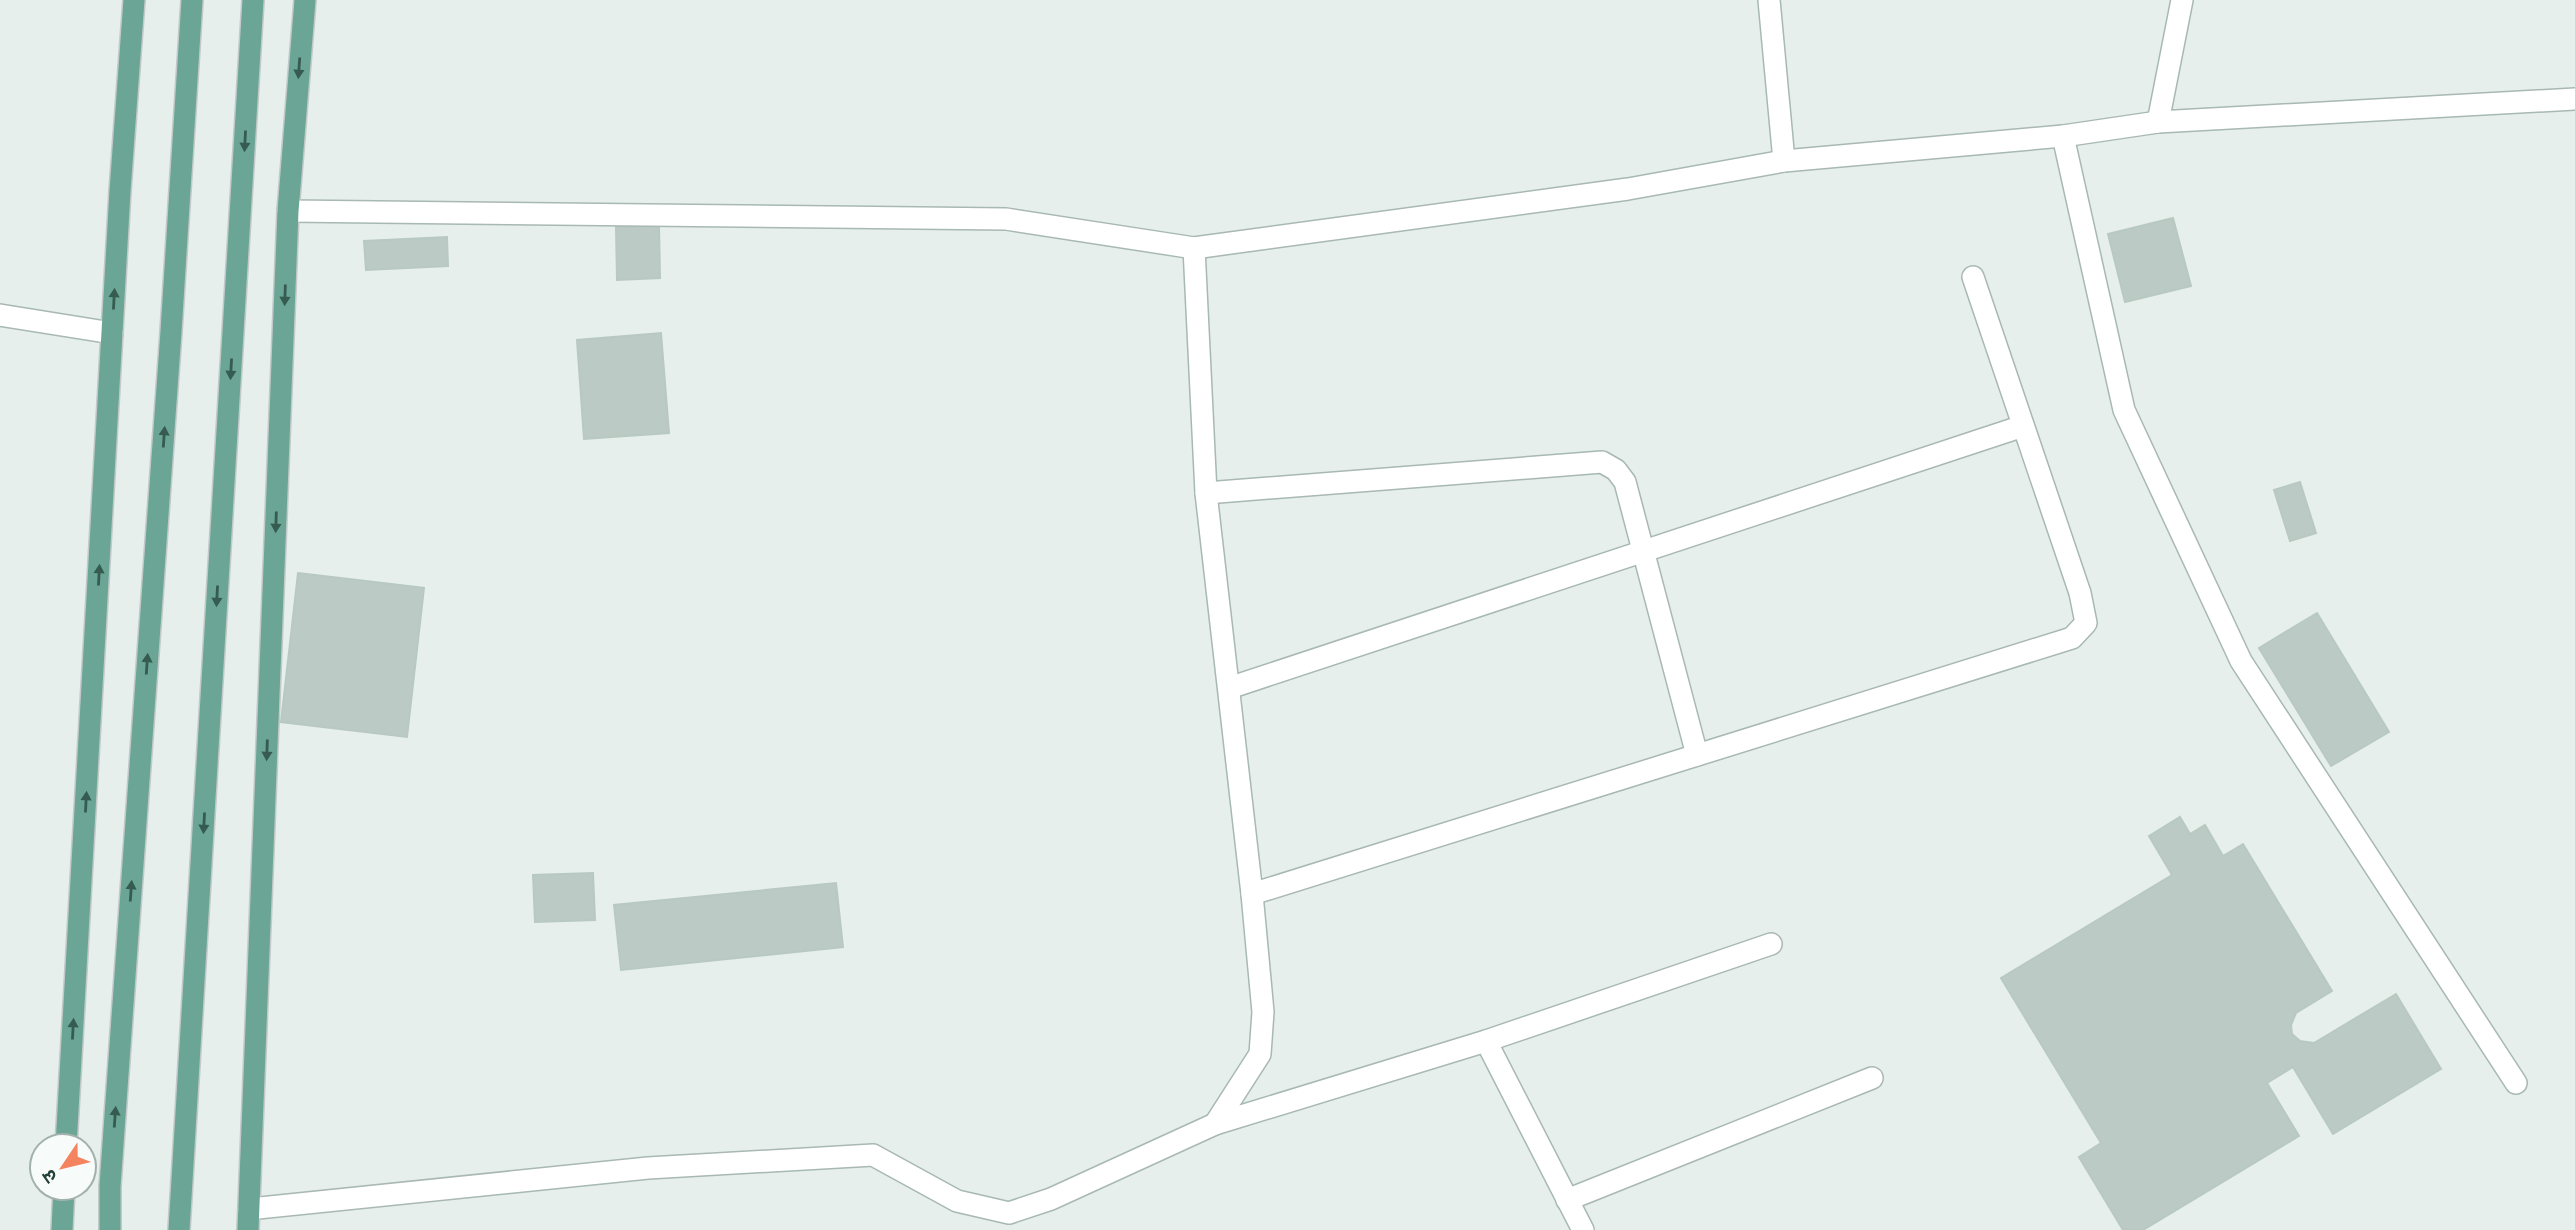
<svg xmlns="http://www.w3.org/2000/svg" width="2575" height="1230" font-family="Roboto,'Noto Sans Devanagari',sans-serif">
<rect width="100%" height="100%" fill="#e6efeb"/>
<g fill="#bbcac4" stroke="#b8c9c2" stroke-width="2">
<path d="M2173 218 2191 286 2125 302 2108 234Z"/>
<path d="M659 226 660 278 617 280 616 227Z"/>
<path d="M447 237 448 266 366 270 364 241Z"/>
<path d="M661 333 669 433 584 439 577 340Z"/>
<path d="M2300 482 2316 533 2290 541 2274 490Z"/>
<path d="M298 573 424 588 407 737 281 722Z"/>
<path d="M2317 613 2389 732 2331 766 2259 648Z"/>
<path d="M2180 817 2190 834 2205 825 2223 856 2243 844 2332 991 2296 1013 2291 1025 2292 1034 2300 1041 2314 1043 2396 994 2441 1069 2333 1134 2293 1067 2267 1083 2299 1136 2143 1230H2123L2079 1157 2101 1143 2001 978 2172 875 2149 836Z"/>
<path d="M593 873 595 920 535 922 533 875Z"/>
<path d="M836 883 843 947 621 970 614 905Z"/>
</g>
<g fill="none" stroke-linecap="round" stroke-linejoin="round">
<g stroke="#a8b8b2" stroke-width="24">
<g id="street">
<path d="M1769 0 1784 161"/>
<path d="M2158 122 2182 0"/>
<path d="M2063 136 2124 410 2241 661 2516 1083"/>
<path d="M288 211 1006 219 1194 248 1628 189 1784 161 2063 136 2158 122 2575 99"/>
<path d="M1194 248 1206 493 1252 894 1263 1012 1260 1054 1215 1124"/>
<path d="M0 315 112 333"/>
<path d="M1206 493 1602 462 1616 470 1625 482 1697 755"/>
<path d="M1229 688 2023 426"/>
<path d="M1252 894 2072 638 2086 623 2080 593 1973 277"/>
<path d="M1486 1041 1583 1230"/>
<path d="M1567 1200 1872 1078"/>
<path d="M249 1209 648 1168 873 1155 957 1201 1009 1213 1051 1199 1215 1124 1486 1041 1771 944"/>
</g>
</g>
<g stroke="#c2cac8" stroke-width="24">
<g id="primary">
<path d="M66 1146 120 191 134 0"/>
<path d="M62 1230 64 1188"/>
<path d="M110 1230V1186L171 332 192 0"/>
<path d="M179 1230 253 0"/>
<path d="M248 1230 288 211 305 0"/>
</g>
</g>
<use href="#street" stroke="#fff" stroke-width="21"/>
<use href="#primary" stroke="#6aa596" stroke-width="21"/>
</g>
<defs><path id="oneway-solid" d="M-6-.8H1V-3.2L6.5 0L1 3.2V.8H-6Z" transform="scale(1.75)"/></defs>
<g fill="#365b51">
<use href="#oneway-solid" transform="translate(299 68) rotate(94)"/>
<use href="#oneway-solid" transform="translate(245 141) rotate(93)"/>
<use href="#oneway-solid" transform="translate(285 295) rotate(92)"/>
<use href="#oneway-solid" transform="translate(114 299) rotate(-87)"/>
<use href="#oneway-solid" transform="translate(231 369) rotate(93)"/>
<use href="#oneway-solid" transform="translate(164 437) rotate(-86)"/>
<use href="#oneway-solid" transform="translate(276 522) rotate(92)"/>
<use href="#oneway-solid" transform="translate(99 575) rotate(-87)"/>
<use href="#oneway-solid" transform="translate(217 596) rotate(93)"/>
<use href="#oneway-solid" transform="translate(147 664) rotate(-86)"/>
<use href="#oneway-solid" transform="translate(267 750) rotate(92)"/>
<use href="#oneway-solid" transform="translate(86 802) rotate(-87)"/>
<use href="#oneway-solid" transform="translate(204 823) rotate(93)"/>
<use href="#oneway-solid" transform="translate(131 891) rotate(-86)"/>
<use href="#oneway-solid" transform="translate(73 1029) rotate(-87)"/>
<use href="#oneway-solid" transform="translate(115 1117) rotate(-86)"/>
</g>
<g transform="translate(63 1167) rotate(235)"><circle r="33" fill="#f7fbf9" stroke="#a3b1ad" stroke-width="2"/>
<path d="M0-5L12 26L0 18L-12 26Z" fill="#f4845f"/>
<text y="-10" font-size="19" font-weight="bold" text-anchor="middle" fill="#24423a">उ</text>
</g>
</svg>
